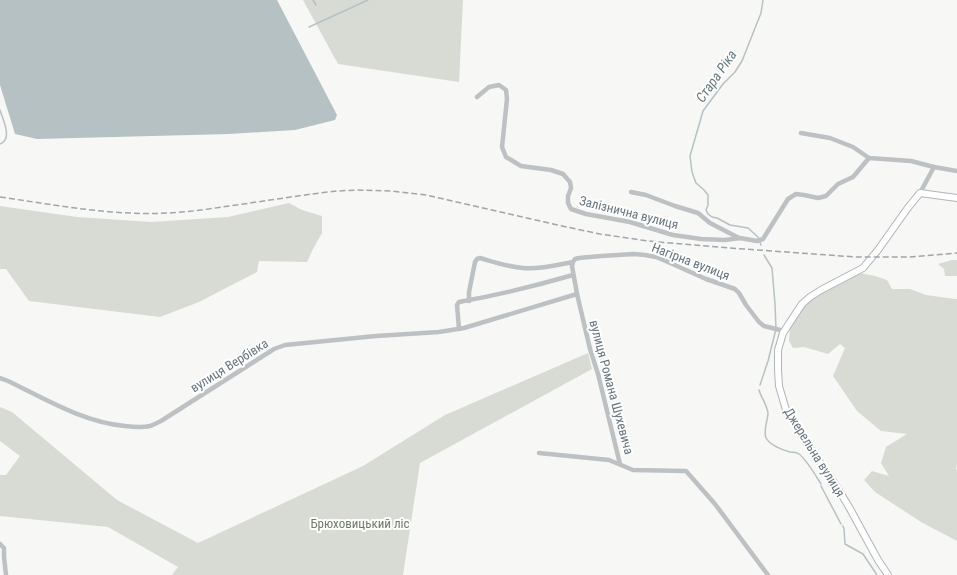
<svg xmlns="http://www.w3.org/2000/svg" width="957" height="575" font-family="'Roboto Condensed',sans-serif">
<rect width="100%" height="100%" fill="#f7f7f5"/>
<g fill="#d7dbd4">
<path d="M303 0H463L459 82 338 64Z"/>
<path d="M289 203 302 210 322 216V233L313 249 307 262 259 261 257 272 199 302 160 317 29 301 6 269H0V206L77 217 151 222 228 217Z"/>
<path d="M952 260H957V276H945L944 269 938 264Z"/>
<path d="M860 273 875 276 887 280 892 289H910L926 295 955 299H957V464L956 469 957 470V541L921 522 875 492 864 480 872 471 889 476 881 463 886 447 907 434 881 431 857 411 833 376 845 348 840 344 828 354 804 347 793 348 789 341 790 325 805 301Z"/>
<path d="M588 353 592 369 420 463 403 575H172L178 567 108 527 0 516V475H6L20 456 0 441V407L12 412 117 500 198 543 363 466 445 415Z"/>
</g>
<path fill="#b6c1c4" d="M0 0H277L337 115 335 120 295 130 229 134 37 139 15 134 0 85Z"/>
<g fill="none" stroke-linecap="round" stroke-linejoin="round">
<g stroke="#b6c1c4" stroke-width="1.5">
<path d="M313 0 316 5"/>
<path d="M309 27 368 0"/>
<path d="M0 110C3 120 13 139 0 144"/>
<path d="M761 245 758 237 748 228 730 225 717 218 712 217 708 214 706 210 708 205V195L704 190 696 183 692 172 690 156 703 111 723 84 735 72 742 61 761 13 763 0"/>
<path d="M760 385 768 361 776 329 775 304 772 268 764 255"/>
<path d="M759 390C761 397 767 405 768 413 768 420 763 430 766 438 770 445 782 450 790 452 793 452 796 452 799 454 806 459 816 476 821 484"/>
<path d="M821 486 841 524"/>
<path d="M843 526 844 529 845 544 863 554 877 575"/>
</g>
<g stroke="#afb5b9" stroke-width="8">
<path id="secondary" d="M888 575 878 560 849 507 832 479 813 453 786 410 779 386 778 370V350L783 333 798 310 802 304 810 297 821 290 863 268 878 250 907 209 920 193 957 198"/>
</g>
<g stroke="#bdc1c4" stroke-width="4.5">
<path d="M477 97 489 87 499 85 506 90 507 99 502 147 506 157 521 166 551 170 563 174 570 182 571 188 568 196V203L571 209 586 214 630 222 673 235 701 239 725 240 740 238 757 241 763 239 788 199 796 194 804 195 818 198 826 196 838 184 853 177 869 158"/>
<path d="M801 133 830 138 853 147 869 158 911 161 934 167 957 171"/>
<path d="M631 192 646 195 675 206 698 213 710 223 739 238"/>
<path d="M920 193 934 167"/>
<path d="M573 262 572 266 577 294 590 349 598 374 620 464"/>
<path d="M469 301V292L475 262 477 259 480 258C494 262 508 267 523 268 538 270 557 265 573 262L575 259 579 258 601 256 634 254 645 255 656 257 668 262 706 279 735 289 739 293 746 305 759 322 764 326 780 330 783 333"/>
<path d="M459 329 457 305 459 302C498 295 535 286 573 275"/>
<path d="M0 378 8 381C45 399 83 422 125 426 133 427 142 428 150 426 153 425 157 423 161 421L274 349 285 345 376 336 439 332 464 328 577 294"/>
<path d="M539 453 609 460 633 470 686 471 715 504 768 575"/>
<path d="M0 544 4 548V557L6 575"/>
</g>
<use href="#secondary" stroke="#fff" stroke-width="6"/>
<path stroke="#9fa6aa" stroke-width="1.5" stroke-dasharray="6 3" stroke-linecap="butt" d="M0 197C56 205 112 216 169 213 189 212 209 209 229 206 265 201 301 195 337 191L357 190 391 191 426 195 553 224 600 234 648 241 730 248 856 257H909L957 253"/>
</g>
<g text-anchor="middle" stroke-width="4" stroke-linejoin="round" paint-order="stroke">
<g font-size="13" fill="#66747c" stroke="#fff">
<text transform="translate(629 212) rotate(14)" y="5">Залізнична вулиця</text>
<text transform="translate(691 261) rotate(21)" y="5">Нагірна вулиця</text>
<text transform="translate(229 365) rotate(-32)" y="5">вулиця Вербівка</text>
<text transform="translate(612 387) rotate(75)" y="5">вулиця Романа Шухевича</text>
<text transform="translate(815 452) rotate(58)" y="5">Джерельна вулиця</text>
</g>
<g font-size="13" fill="#6d7a68" stroke="#fff">
<text x="360" y="528">Брюховицький ліс</text>
</g>
<g font-size="14" font-style="italic" fill="#66797e" stroke="#fff">
<text transform="translate(716 76) rotate(-55)" y="5">Стара Ріка</text>
</g>
</g>
</svg>
